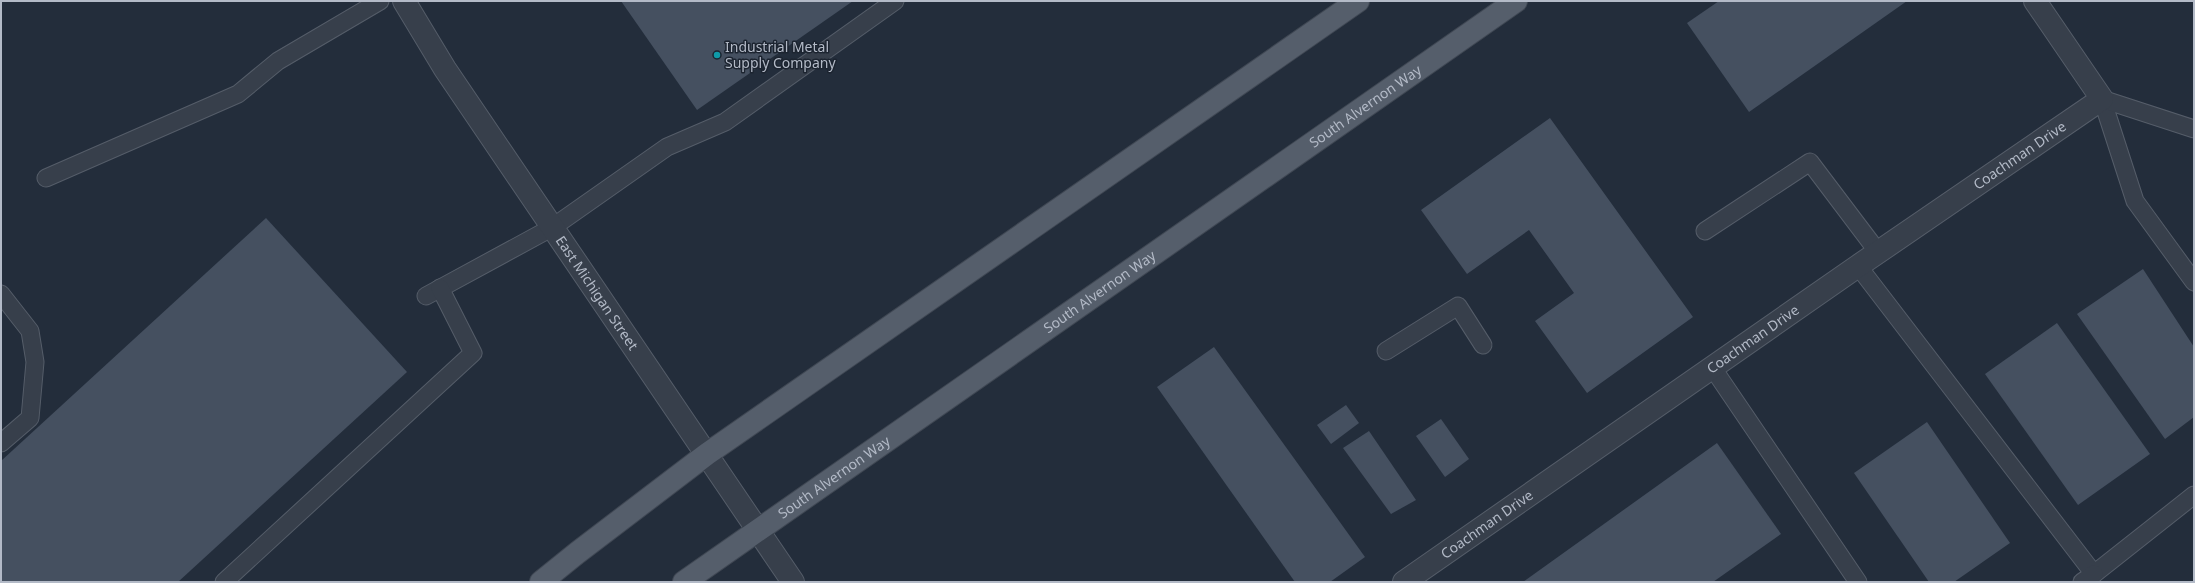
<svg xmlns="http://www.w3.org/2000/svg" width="2195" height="583" font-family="'Noto Sans',sans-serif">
<rect width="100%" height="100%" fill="#232d3b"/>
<g fill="#455060">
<path d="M621 1H853L697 110Z"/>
<path d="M1719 1H1907L1749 112 1687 23Z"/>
<path d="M1550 118 1693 317 1587 393 1535 321 1574 293 1529 230 1467 274 1421 210Z"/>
<path d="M266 218 407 372 178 582H1V461Z"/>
<path d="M2143 269 2194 347V417L2165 439 2077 314Z"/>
<path d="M2057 323 2150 454 2078 505 1985 374Z"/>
<path d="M1214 347 1365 557 1330 582H1295L1157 387Z"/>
<path d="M1346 405 1359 423 1331 444 1317 425Z"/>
<path d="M1441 419 1469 459 1445 477 1416 436Z"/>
<path d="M1927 422 2010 543 1954 582H1929L1854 473Z"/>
<path d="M1369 431 1416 500 1391 514 1343 448Z"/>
<path d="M1717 443 1781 534 1713 582H1523Z"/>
</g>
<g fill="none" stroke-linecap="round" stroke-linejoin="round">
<g stroke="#555d69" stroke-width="19">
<g id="lane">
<path d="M2102 99 2135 201 2194 282"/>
<path d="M2102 99 2194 129"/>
<path d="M46 178 238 94 278 61 380 1"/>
<path d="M1705 231 1810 162 1878 252"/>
<path d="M1858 266 2094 574 2194 495"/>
<path d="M1 294 30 331 35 362 30 418 1 443"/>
<path d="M426 296 553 227 667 147 725 122 895 1"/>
<path d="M1386 351 1458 306 1483 345"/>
<path d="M1712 367 1858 582"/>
<path d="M224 582 473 353 440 288"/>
<path d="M2082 582 2094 574"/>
</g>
</g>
<g stroke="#555d69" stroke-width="24">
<g id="street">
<path id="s1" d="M404 1 445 69 793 582"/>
<path id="s2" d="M1404 582 1858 266 2102 99 2035 1"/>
</g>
</g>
<g stroke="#404854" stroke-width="24">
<g id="primary">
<path d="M541 582 577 553 707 454 1358 1"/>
<path id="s3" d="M684 582 1516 1"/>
</g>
</g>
<use href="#lane" stroke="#373f4b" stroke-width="17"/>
<use href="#street" stroke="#373f4b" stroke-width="22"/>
<use href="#primary" stroke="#555e6b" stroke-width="22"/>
</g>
<circle fill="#0f9aa8" stroke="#1c2430" stroke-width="1.5" cx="717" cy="55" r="4"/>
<g text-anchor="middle" stroke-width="3" stroke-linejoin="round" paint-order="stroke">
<g font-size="14" fill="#b3bac7" stroke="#1c2430" text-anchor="start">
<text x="725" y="52">Industrial Metal<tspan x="725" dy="16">Supply Company</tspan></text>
</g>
<g font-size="14" fill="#b3bac7" stroke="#1c2430">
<text dy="5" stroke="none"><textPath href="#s3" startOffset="831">South Alvernon Way</textPath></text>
<text dy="5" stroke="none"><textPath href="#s2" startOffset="749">Coachman Drive</textPath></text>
<text dy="5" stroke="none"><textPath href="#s3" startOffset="507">South Alvernon Way</textPath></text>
<text dy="5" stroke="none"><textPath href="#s1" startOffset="350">East Michigan Street</textPath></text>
<text dy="5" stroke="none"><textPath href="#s2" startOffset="425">Coachman Drive</textPath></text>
<text dy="5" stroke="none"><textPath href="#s3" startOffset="183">South Alvernon Way</textPath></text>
<text dy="5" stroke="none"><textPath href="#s2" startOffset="101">Coachman Drive</textPath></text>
</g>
</g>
<rect width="2195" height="583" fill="none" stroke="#b3bac7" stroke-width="4"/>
</svg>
